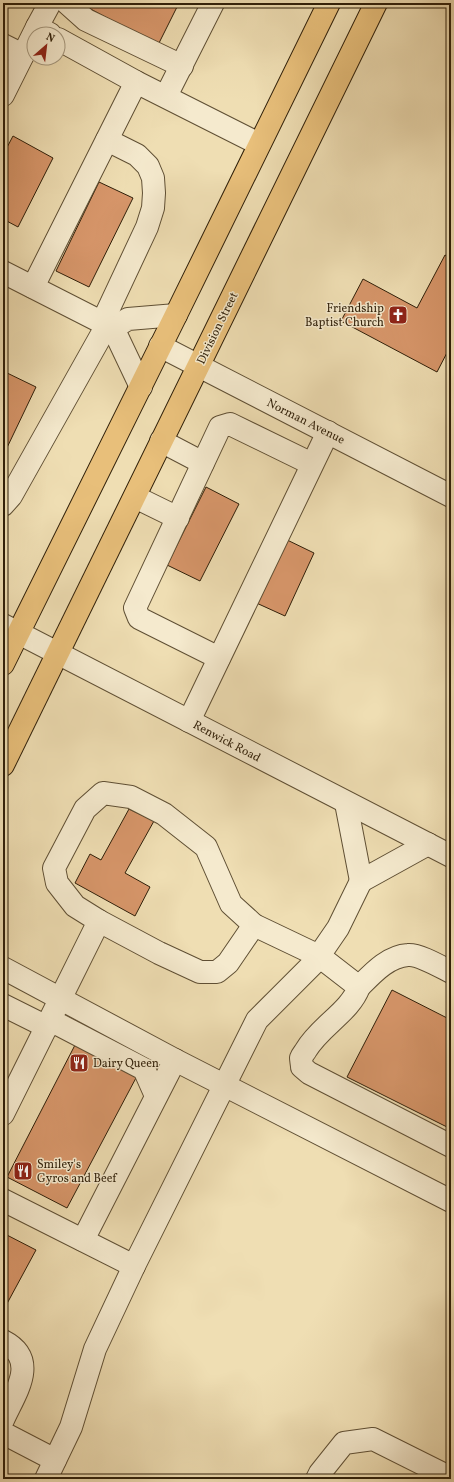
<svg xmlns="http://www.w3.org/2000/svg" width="454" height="1482" font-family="Vollkorn,serif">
<rect width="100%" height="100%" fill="#efdeb3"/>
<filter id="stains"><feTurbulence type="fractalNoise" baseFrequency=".005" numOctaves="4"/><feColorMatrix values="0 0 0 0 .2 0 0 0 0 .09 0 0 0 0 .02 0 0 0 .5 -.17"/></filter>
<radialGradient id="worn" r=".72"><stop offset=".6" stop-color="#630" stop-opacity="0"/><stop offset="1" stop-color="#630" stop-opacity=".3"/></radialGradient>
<g fill="#d7966a" stroke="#2f1f09">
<path d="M84 3H170L177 7 158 45 83 5Z"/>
<path d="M13 136 53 158 18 227 3 219V155Z"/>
<path d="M99 182 133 198 89 287 56 271Z"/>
<path d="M445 255 451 258V345L437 372 341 321 363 279 417 308Z"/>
<path d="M3 371 36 387 3 456Z"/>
<path d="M206 487 239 504 200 581 167 565Z"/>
<path d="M281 537 314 553 285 616 252 601Z"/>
<path d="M129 809 154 821 125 873 150 887 135 916 75 883 90 854 101 860Z"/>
<path d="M392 990 451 1020V1129L347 1077Z"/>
<path d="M75 1045 137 1076 67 1208 7 1177Z"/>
<path d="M3 1233 36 1250 3 1311Z"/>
</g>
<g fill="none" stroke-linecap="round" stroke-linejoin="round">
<g stroke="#5f4f34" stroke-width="24">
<g id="minor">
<path d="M67 3 86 20 182 66"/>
<path d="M37 27 50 3"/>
<path d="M58 39 136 82 259 144"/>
<path d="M3 45 23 55"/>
<path d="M3 95 37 27 50 34"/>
<path d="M166 96 213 3"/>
<path d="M3 272 113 328 141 387"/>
<path d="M33 287 136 82"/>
<path d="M102 323 147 227 153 208 154 193 153 178 148 166 137 155 107 140"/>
<path d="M113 328 128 319 176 315"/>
<path d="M160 346 451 496"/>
<path d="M161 441 203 463"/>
<path d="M135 497 178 518"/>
<path d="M3 505 11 496 107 325"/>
<path d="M3 625 451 856"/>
<path d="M219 658 139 618 135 608 220 427 230 424 312 464"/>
<path d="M189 721 328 432"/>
<path d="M346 803 361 881 428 844"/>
<path d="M99 921 159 953 200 972H217L228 963 254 925"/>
<path d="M3 968 175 1060 451 1201"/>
<path d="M359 987C372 974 388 956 408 955 419 954 441 967 451 972"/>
<path d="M3 1005 47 1027"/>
<path d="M50 1020 144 1069 156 1096"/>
<path d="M3 1114 99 921 75 906 57 883 54 868 85 809 103 793 131 797 164 814 206 847 231 904 254 925 319 956 359 987C350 1012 320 1026 306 1050 305 1052 302 1055 301 1058 301 1060 302 1065 302 1067L309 1073 451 1146"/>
<path d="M3 1200 134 1266"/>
<path d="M83 1240 175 1060"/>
<path d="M3 1341C40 1360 15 1393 3 1420"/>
<path d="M3 1433 55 1460"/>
<path d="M46 1479 71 1427 95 1349 134 1266 257 1020 314 963 338 928 361 881"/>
<path d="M317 1479 320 1473 344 1443 373 1439 451 1478"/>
</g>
</g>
<g stroke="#2f1f09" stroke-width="24">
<g id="major">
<path d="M3 664 176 315 329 3"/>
<path d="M3 765 376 3"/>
</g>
</g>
<use href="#minor" stroke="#f5eace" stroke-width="22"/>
<use href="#major" stroke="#e8bf7a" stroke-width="22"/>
</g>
<defs>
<g id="church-square" transform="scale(1)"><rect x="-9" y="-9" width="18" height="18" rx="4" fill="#8f2418" stroke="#f5eace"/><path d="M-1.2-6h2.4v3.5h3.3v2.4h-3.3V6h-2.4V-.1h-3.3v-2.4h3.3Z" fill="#fff"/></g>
<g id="restaurant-square" transform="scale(1)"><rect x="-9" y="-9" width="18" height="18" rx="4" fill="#8f2418" stroke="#f5eace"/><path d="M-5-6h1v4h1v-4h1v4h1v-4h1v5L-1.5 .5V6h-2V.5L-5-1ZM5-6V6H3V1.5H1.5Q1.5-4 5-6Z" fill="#fff"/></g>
</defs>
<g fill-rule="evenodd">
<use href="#church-square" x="398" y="315"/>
<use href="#restaurant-square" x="79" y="1063"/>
<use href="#restaurant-square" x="23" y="1171"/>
</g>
<g text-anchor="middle" stroke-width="3" stroke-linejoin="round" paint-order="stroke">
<g font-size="12" fill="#2f1f09" stroke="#f5eace" text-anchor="start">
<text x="384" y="312" text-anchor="end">Friendship<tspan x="384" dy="14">Baptist Church</tspan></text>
<text x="93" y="1067">Dairy Queen</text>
<text x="37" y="1168">Smiley's<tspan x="37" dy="14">Gyros and Beef</tspan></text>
</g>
<g font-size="12" fill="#2f1f09" stroke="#f5eace">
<text transform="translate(217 328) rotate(-64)" y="4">Division Street</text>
<text transform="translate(306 421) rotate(27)" y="4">Norman Avenue</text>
<text transform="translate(227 741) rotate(28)" y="4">Renwick Road</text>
</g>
</g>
<rect width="454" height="1482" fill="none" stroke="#efdeb3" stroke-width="16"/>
<rect x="4" y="4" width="446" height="1474" fill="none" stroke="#2f1f09" stroke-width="2"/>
<rect x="8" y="8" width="438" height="1466" fill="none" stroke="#2f1f09"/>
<g transform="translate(46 46) rotate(28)"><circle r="19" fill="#f5eace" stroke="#a6997f"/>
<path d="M0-3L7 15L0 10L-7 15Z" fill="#8f2418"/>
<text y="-6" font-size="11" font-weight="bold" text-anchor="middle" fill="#2f1f09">N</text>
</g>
<rect width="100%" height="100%" filter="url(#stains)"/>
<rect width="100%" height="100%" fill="url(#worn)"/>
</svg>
